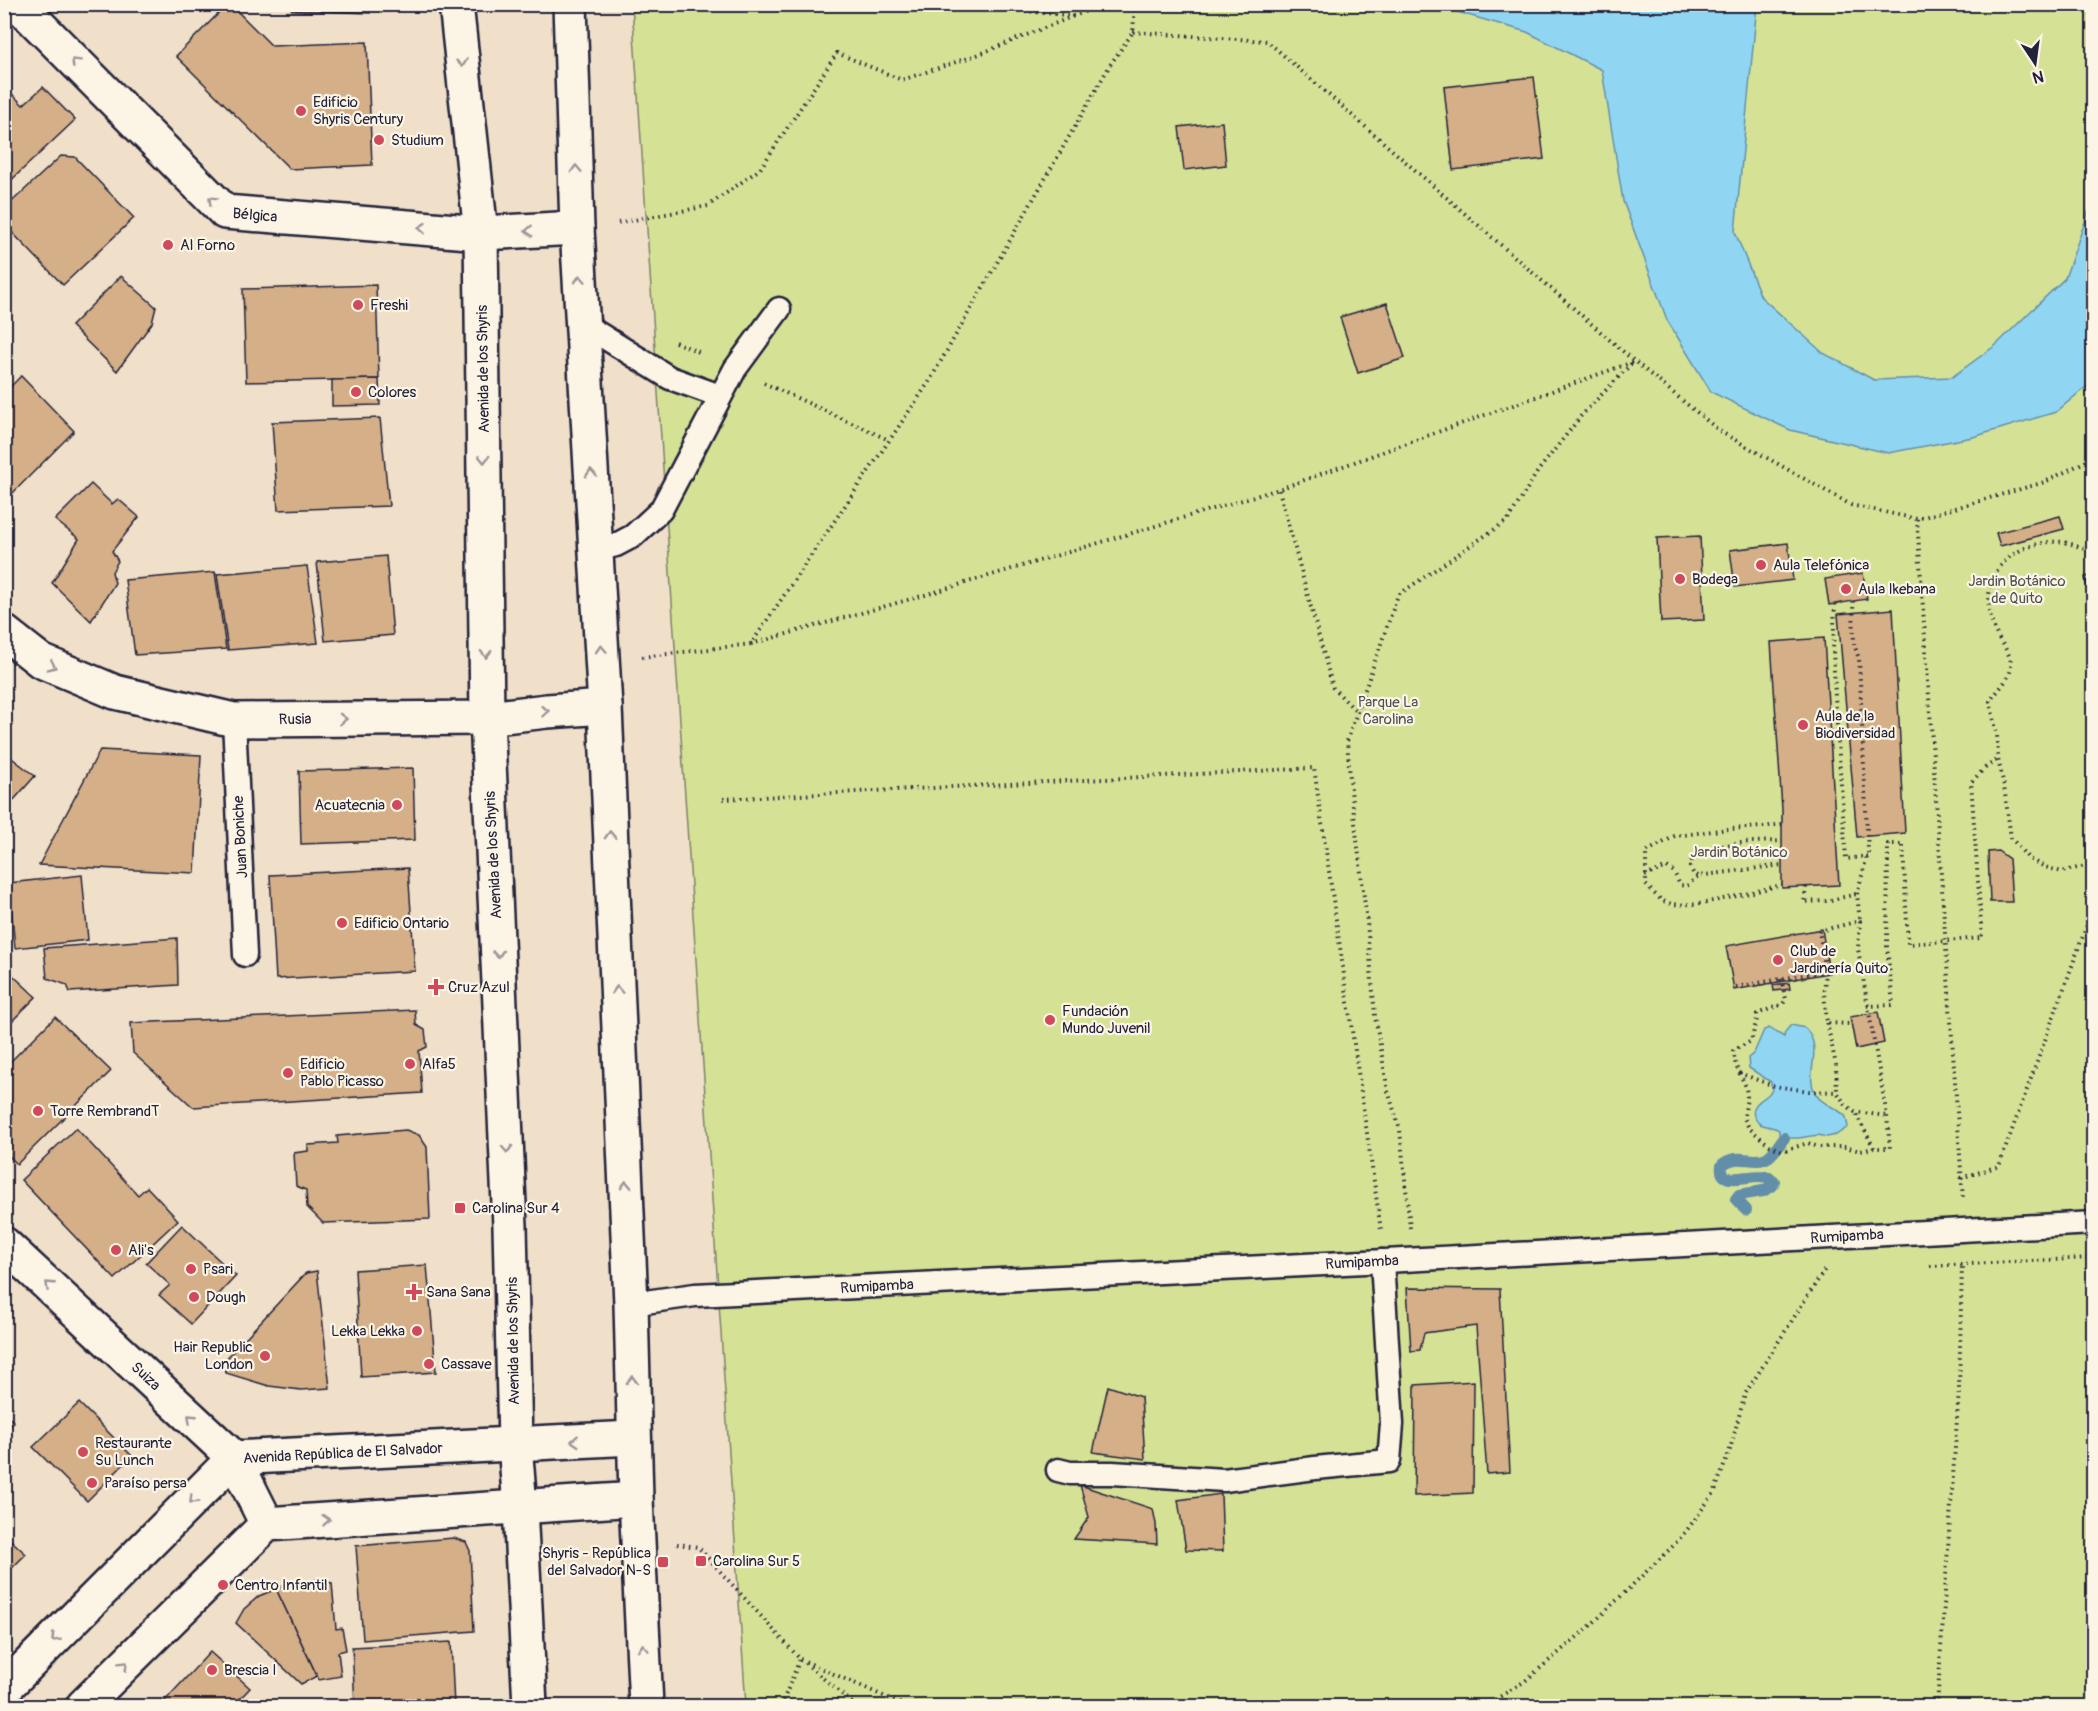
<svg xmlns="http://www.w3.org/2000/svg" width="2098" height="1711" font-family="Pangolin,sans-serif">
<rect width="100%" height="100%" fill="#f0e0c9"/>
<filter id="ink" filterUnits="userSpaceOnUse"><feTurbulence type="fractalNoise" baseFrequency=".0167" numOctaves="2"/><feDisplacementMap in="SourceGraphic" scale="12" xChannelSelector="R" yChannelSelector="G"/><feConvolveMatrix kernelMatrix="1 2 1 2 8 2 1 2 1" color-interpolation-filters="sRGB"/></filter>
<g filter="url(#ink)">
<path fill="#d5e295" stroke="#7c8268" stroke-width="1.5" d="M632 5H2093V1706H746Z"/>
<g fill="#90d6f2" stroke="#648ea9" stroke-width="1.5">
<path d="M1295 5H1757L1735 232 1761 297 1823 353 1874 380 1952 377 1996 345 2065 278 2093 199V381L2056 412 1973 437 1888 453 1790 430 1711 392 1667 320 1623 201 1602 70 1527 32 1454 11 1298 6Z"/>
<path d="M1791 1025 1805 1028C1826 1050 1801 1076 1818 1097 1825 1106 1839 1108 1846 1117L1848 1127 1836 1135 1827 1137 1818 1135 1799 1138H1784L1779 1136V1130C1773 1126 1766 1127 1760 1124 1758 1123 1755 1118 1754 1116 1750 1102 1767 1099 1772 1090L1771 1082 1749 1068 1748 1058 1754 1053 1764 1030 1769 1028 1784 1037 1785 1032Z"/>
</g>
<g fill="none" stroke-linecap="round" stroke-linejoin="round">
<path stroke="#648ea9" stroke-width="12" d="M1746 1210 1736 1199 1739 1195 1763 1191 1772 1186 1774 1181C1760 1166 1718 1193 1722 1165 1738 1151 1754 1166 1768 1157 1775 1152 1779 1144 1784 1138"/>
</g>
<g fill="#d5af87" stroke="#22223b" stroke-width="1.5">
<path d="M228 4H230L272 46 367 42 372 165 290 169 176 56Z"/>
<path d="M288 4H370V13L292 10Z"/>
<path d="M1534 77 1544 159 1453 170 1444 87Z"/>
<path d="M4 86 23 105 43 87 75 120 4 187Z"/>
<path d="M1222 122 1226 165 1184 170 1179 127Z"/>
<path d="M61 156 75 157 134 218 63 285 4 224V209Z"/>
<path d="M121 276 156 307 152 323 117 371 71 326Z"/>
<path d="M376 285 379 379 246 382 243 289Z"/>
<path d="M1387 303 1405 358 1358 373 1340 317Z"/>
<path d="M21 376 74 431 4 502V393Z"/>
<path d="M379 379 380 405 332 406V380Z"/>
<path d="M380 418 389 506 278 510 272 422Z"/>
<path d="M91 484 112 504 118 499 139 517 112 551 118 561 112 572 115 583 91 621 52 583 79 539 55 520Z"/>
<path d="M2060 516 2064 529 2000 546 1996 533Z"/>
<path d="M1700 536 1704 620 1661 622 1657 538Z"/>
<path d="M1788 543 1793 580 1735 587 1730 550Z"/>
<path d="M386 556 393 635 325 641 317 562Z"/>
<path d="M307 566 318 643 228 650 217 574Z"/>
<path d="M215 572 226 649 135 655 125 580Z"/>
<path d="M1863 573 1867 599 1829 605 1825 579Z"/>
<path d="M2094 575V590L2088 591 2085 577Z"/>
<path d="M1893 609 1905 833 1857 837 1838 614Z"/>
<path d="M1824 638 1839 885 1782 888V809L1771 642Z"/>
<path d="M100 750 201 755 195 873 39 865Z"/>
<path d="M4 752 35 776 4 811Z"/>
<path d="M413 768 415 840 301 844 299 771Z"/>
<path d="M1998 851 2009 859 2012 902H1990L1988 852Z"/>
<path d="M408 868 415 971 276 979 270 875Z"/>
<path d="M82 875 88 940 15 948 9 883Z"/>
<path d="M1822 929 1829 973 1734 990 1726 946Z"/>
<path d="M177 938 178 985 70 992 67 985 47 978 44 948Z"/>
<path d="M4 967 36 997 4 1029Z"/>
<path d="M1789 983 1790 989 1774 991 1773 985Z"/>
<path d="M415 1010 416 1025 425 1030 427 1047 419 1051 422 1093 193 1107 133 1053 131 1023Z"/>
<path d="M1878 1012 1884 1043 1856 1049 1850 1017Z"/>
<path d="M55 1017 111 1071 17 1164 4 1151V1068Z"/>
<path d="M76 1128 138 1195 147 1187 178 1220 115 1279 21 1180Z"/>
<path d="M406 1130 419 1135 427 1147 430 1219 323 1223 307 1207 306 1190 296 1186 294 1153 308 1151V1145L338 1143 337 1136Z"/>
<path d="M182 1225 236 1276 191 1324 159 1295 170 1285 146 1263Z"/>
<path d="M427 1265 436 1372 361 1377 355 1270Z"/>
<path d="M317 1271 330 1388 301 1390 269 1386 226 1373 224 1361 306 1273Z"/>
<path d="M1407 1288 1500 1289 1510 1472 1487 1474 1476 1326 1424 1333 1420 1350 1411 1351Z"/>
<path d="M1474 1381 1473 1493 1414 1496 1415 1385Z"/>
<path d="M1108 1386 1141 1397 1145 1459 1093 1452Z"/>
<path d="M79 1403 132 1456 87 1501 33 1447Z"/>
<path d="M4 1413 14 1422 4 1432Z"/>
<path d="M1080 1485 1153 1509 1156 1524 1157 1544 1074 1539 1089 1517Z"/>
<path d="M1221 1494 1223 1551 1186 1550 1178 1500Z"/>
<path d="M4 1534 26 1554 4 1576Z"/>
<path d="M454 1538 466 1542 470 1551 474 1631 363 1640 356 1546Z"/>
<path d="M317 1580 332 1583 336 1629 342 1628 346 1650 338 1652 341 1676 319 1680 276 1589 284 1585Z"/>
<path d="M276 1589 317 1676 301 1684 236 1623 244 1609 259 1596Z"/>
<path d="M451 1642 454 1706H355L352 1647Z"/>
<path d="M210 1652 250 1688 233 1706H160Z"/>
</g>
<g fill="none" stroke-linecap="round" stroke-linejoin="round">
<g stroke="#22223b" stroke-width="27">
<g id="service">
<path d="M583 324 670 378 720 396"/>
<path d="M596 550 616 545 633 536 661 510 735 369 779 309"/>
<path d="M234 720 245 955"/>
<path d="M631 1304 695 1295 1385 1261 2094 1223"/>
<path d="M1058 1470 1070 1473H1112L1224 1480 1315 1468 1389 1461 1392 1424 1382 1261"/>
</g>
</g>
<g stroke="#22223b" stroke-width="38">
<g id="minor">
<path d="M18 4 225 212 481 233 577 228"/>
<path d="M4 632 41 661 115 692 234 720 487 718 547 711 605 707"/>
<path d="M4 1244 234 1458 267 1524"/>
</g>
</g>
<g stroke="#22223b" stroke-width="38">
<g id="tertiary">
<path d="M4 1689 234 1458 633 1438"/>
<path d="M83 1706 267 1524 636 1499"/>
</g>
</g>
<g stroke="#22223b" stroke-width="38">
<g id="secondary">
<path d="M456 4 481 233 487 718 510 1226 515 1444 520 1507 530 1706"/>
<path d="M570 4 577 228 605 707 631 1304 636 1499 646 1706"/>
</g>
</g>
<g stroke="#22223b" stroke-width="4" stroke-dasharray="1.5 4.5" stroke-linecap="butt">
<path d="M959 4 1074 16 1104 4"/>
<path d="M1133 32 1267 41 1634 361 1721 432 1851 505 1917 519 2045 482 2094 457"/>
<path d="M618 223 708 206 760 169 837 53 902 80 977 55 1074 16"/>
<path d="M675 342 699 352"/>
<path d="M764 383 889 440"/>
<path d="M1279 490 1333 688 1357 712"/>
<path d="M1917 519 1963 1200"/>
<path d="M2094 555C2071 540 2054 538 2028 547 1990 561 1980 598 1996 633 2001 644 2012 654 2011 667 2011 678 1996 692 1990 701L1997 735 1998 759 2004 786 2011 838 2029 859 2045 867 2062 872 2085 866 2094 861"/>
<path d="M1853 601 1854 644 1859 659 1868 853 1857 894 1860 921"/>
<path d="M1835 604 1833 648 1835 696 1846 859 1868 856"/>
<path d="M751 644 925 595 1279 489 1633 362"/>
<path d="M642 657 751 644 929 382 1110 65 1133 32 1135 4"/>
<path d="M1985 768 1998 759"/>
<path d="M723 799 1314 768 1381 1230"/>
<path d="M1782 824 1763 827 1728 829 1675 836 1646 852V885C1651 890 1657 897 1663 901 1685 913 1757 890 1782 885"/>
<path d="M1645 876 1667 867 1674 872 1680 885 1687 886 1698 876 1782 865"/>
<path d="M1698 876 1693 873 1690 867 1692 859C1716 841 1753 842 1782 841"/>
<path d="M1806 887 1804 902 1826 901 1857 894"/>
<path d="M1826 971 1824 993 1827 1023 1851 1024"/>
<path d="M1781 979 1786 999 1783 1004 1757 1014V1019L1751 1041 1733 1051 1736 1066 1746 1087 1747 1097 1744 1118 1749 1128 1769 1145 1783 1151 1808 1143 1818 1147H1846L1860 1151 1874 1148"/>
<path d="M1736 987 1826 971 1819 931 1860 921 1858 949 1887 1116 1890 1148H1874L1855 1112"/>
<path d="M1867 1006 1893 1005 1887 947"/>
<path d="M1827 1023 1836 1065 1837 1092 1845 1104 1855 1112 1887 1116"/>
<path d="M1739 1073 1774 1086 1809 1091 1837 1092"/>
<path d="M1961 1178 1999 1166 2087 925 2090 898"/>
<path d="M1410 1228 1400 1130 1388 1091 1375 1016 1367 922 1351 790 1347 741 1398 595 1508 520 1538 471 1581 416 1634 361"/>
<path d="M1930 1266 2090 1258"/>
<path d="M677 1544 698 1547 800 1659 781 1706"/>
<path d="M800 1659 906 1706"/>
<path d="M805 1663 856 1706"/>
<path d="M1485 1706 1525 1681 1589 1627 1673 1546 1687 1530 1714 1493 1729 1453 1745 1394 1825 1269"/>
<path d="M1937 1706 1959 1390 1962 1265"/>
</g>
<use href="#service" stroke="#fcf5e5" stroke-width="22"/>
<use href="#minor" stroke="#fcf5e5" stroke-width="33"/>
<use href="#tertiary" stroke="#fcf5e5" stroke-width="33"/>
<use href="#secondary" stroke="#fcf5e5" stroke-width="33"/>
<path stroke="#22223b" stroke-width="4" stroke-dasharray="1.5 4.5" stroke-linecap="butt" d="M1887 947 1888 844H1903L1908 944 1982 938 1971 782 1985 768"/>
</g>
<defs><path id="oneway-chevron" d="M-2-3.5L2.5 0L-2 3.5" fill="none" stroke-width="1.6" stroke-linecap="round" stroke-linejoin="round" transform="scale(1.5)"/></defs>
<g stroke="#9a9698">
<use href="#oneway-chevron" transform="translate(75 62) rotate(-135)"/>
<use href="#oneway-chevron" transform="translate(462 63) rotate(84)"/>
<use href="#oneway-chevron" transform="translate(576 169) rotate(-92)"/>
<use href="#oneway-chevron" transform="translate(212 200) rotate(-135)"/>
<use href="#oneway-chevron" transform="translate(422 228) rotate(-175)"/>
<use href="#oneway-chevron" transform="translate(529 231) rotate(177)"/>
<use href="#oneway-chevron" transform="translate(580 279) rotate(-93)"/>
<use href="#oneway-chevron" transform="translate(484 459) rotate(89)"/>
<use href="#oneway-chevron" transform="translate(591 473) rotate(-93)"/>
<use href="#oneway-chevron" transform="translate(601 649) rotate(-93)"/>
<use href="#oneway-chevron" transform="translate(486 654) rotate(89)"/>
<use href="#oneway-chevron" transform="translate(52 666) rotate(23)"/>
<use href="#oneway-chevron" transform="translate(545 711) rotate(-5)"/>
<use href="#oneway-chevron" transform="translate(343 719) rotate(-1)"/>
<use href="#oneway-chevron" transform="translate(610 835) rotate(-92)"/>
<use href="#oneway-chevron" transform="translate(498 954) rotate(87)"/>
<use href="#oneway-chevron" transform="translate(617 990) rotate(-92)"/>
<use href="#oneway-chevron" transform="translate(507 1149) rotate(87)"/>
<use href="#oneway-chevron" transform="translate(626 1185) rotate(-92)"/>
<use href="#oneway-chevron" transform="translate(49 1285) rotate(-137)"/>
<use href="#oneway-chevron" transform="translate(632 1380) rotate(-90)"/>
<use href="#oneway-chevron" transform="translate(191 1418) rotate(-137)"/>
<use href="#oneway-chevron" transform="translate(575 1441) rotate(177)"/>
<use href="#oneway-chevron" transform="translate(193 1500) rotate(135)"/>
<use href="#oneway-chevron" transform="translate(326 1520) rotate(-4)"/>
<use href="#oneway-chevron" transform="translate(55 1638) rotate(135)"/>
<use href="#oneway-chevron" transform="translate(643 1648) rotate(-93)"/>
<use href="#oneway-chevron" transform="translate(124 1665) rotate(-45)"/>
</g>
</g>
<g fill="#d1495b" stroke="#fcf5e5" stroke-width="2">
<circle cx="301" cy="111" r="6"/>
<circle cx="379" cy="140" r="6"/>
<circle cx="168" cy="245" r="6"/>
<circle cx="358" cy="305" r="6"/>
<circle cx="356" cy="392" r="6"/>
<circle cx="1761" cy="565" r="6"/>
<circle cx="1680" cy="579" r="6"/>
<circle cx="1846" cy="589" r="6"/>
<circle cx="1803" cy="725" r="6"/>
<circle cx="397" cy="805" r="6"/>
<circle cx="342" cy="923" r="6"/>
<circle cx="1778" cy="960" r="6"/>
<path d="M433 978h6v6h6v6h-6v6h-6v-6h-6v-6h6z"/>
<circle cx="1050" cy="1020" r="6"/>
<circle cx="410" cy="1064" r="6"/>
<circle cx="288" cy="1073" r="6"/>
<circle cx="38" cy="1111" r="6"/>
<rect x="454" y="1202" width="12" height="12" rx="3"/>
<circle cx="116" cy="1250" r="6"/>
<circle cx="191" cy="1269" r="6"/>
<path d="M411 1283h6v6h6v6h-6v6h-6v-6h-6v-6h6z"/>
<circle cx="194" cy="1297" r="6"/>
<circle cx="417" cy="1331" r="6"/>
<circle cx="265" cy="1356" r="6"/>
<circle cx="429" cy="1364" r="6"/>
<circle cx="83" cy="1452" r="6"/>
<circle cx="92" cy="1483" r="6"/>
<rect x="695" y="1555" width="12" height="12" rx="3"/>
<rect x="657" y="1556" width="12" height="12" rx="3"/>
<circle cx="223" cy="1585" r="6"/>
<circle cx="212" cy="1670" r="6"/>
</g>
<g text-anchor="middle" stroke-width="4.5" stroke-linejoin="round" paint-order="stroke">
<g font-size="15" fill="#22223b" stroke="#fcf5e5" text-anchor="start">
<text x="313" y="107">Edificio<tspan x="313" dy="17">Shyris Century</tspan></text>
<text x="391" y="145">Studium</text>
<text x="180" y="250">Al Forno</text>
<text x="370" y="310">Freshi</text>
<text x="368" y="397">Colores</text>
<text x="1773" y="570">Aula Telefónica</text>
<text x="1692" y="584">Bodega</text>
<text x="1858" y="594">Aula Ikebana</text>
<text x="1815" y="721">Aula de la<tspan x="1815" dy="17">Biodiversidad</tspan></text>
<text x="385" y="810" text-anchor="end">Acuatecnia</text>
<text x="354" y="928">Edificio Ontario</text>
<text x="1790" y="956">Club de<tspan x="1790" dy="17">Jardinería Quito</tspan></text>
<text x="448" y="992">Cruz Azul</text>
<text x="1062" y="1016">Fundación<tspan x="1062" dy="17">Mundo Juvenil</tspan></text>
<text x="300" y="1069">Edificio<tspan x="300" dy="17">Pablo Picasso</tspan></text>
<text x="422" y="1069">Alfa5</text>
<text x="50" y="1116">Torre RembrandT</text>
<text x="472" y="1213">Carolina Sur 4</text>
<text x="128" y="1255">Ali's</text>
<text x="203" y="1274">Psari</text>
<text x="426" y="1297">Sana Sana</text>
<text x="206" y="1302">Dough</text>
<text x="405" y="1336" text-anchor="end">Lekka Lekka</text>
<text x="253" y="1352" text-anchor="end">Hair Republic<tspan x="253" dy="17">London</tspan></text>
<text x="441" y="1369">Cassave</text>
<text x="95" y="1448">Restaurante<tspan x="95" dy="17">Su Lunch</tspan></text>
<text x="104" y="1488">Paraíso persa</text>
<text x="651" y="1558" text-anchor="end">Shyris - República<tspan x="651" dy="17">del Salvador N-S</tspan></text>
<text x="713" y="1566">Carolina Sur 5</text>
<text x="235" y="1590">Centro Infantil</text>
<text x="224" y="1675">Brescia I</text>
</g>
<g font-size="15" fill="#22223b" stroke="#fcf5e5">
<text transform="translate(255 215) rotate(5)" y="5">Bélgica</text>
<text transform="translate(483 369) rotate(-91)" y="5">Avenida de los Shyris</text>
<text transform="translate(295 719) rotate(-1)" y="5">Rusia</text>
<text transform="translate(240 837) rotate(-93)" y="5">Juan Boniche</text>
<text transform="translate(493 855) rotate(-93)" y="5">Avenida de los Shyris</text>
<text transform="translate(1847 1236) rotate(-3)" y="5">Rumipamba</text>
<text transform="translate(1362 1262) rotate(-3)" y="5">Rumipamba</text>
<text transform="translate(877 1286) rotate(-3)" y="5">Rumipamba</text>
<text transform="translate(513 1341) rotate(-91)" y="5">Avenida de los Shyris</text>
<text transform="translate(146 1376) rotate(43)" y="5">Suiza</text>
<text transform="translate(343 1453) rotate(-3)" y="5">Avenida República de El Salvador</text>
</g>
<g font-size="15" fill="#4f5252" stroke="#fcf5e5">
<text x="2017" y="586">Jardin Botánico<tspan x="2017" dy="17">de Quito</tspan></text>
<text x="1388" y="707">Parque La<tspan x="1388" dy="17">Carolina</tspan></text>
<text x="1739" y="857">Jardin Botánico</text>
</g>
</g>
<rect width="2098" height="1711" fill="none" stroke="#fcf5e5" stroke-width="24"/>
<rect x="12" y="12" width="2074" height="1687" fill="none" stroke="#22223b" stroke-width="2" filter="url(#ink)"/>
<g transform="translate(2035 63) rotate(167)" stroke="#fcf5e5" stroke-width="4.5" paint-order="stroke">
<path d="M0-4.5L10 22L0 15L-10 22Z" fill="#22223b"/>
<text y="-9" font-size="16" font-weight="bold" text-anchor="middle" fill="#22223b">N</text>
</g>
</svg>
